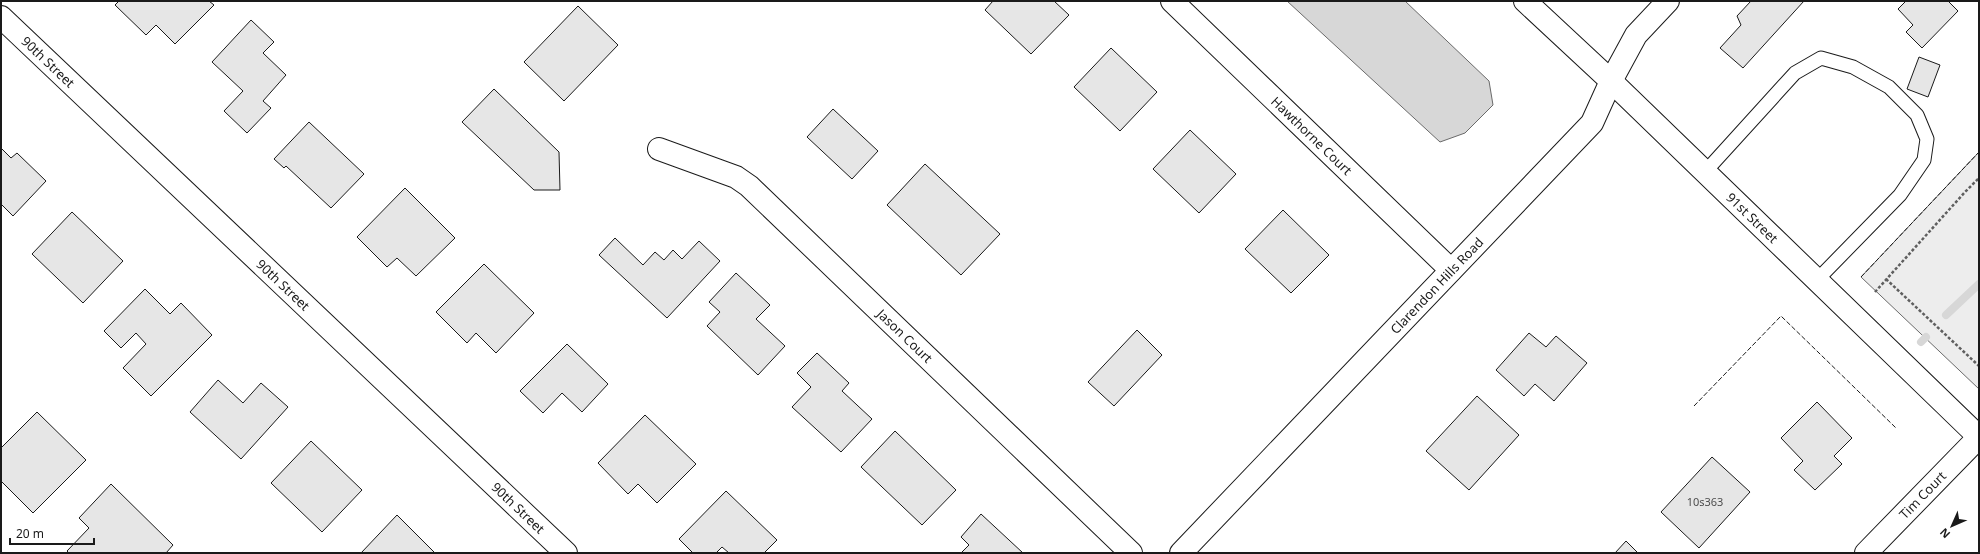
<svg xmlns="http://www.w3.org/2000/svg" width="1980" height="554" font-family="'Noto Sans',sans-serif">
<rect width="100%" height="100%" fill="#fff"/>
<path fill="#ededed" stroke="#6a6a6a" d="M1979 152V389L1861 277Z"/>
<path fill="#d7d7d7" stroke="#6a6a6a" d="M1287 1H1405L1489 81 1493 105 1465 133 1440 142Z"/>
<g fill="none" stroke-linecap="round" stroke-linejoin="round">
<g stroke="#d7d7d7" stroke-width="8">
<path d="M1946 315 1979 284"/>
<path d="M1921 342 1926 337"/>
</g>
</g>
<g fill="#e6e6e6" stroke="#1a1a1a">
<path d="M119 1H209L214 5 175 44 156 25 146 35 115 5Z"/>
<path d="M993 1H1054L1069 15 1031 54 985 10Z"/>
<path d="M1751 1H1804L1743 68 1720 48 1741 25 1737 16Z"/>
<path d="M1906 1H1948L1958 11 1922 48 1906 32 1913 25 1898 9Z"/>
<path d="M578 6 618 45 564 101 524 62Z"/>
<path d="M251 20 274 42 263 53 286 75 263 101 271 108 247 133 224 111 243 91 212 62Z"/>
<path d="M1111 48 1157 92 1120 131 1074 87Z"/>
<path d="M1919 57 1940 65 1928 97 1907 89Z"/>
<path d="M494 89 559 152 560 190H534L462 122Z"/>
<path d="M833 109 878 151 852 179 807 137Z"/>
<path d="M309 122 364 174 331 208 286 166 284 168 274 159Z"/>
<path d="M1190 130 1236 174 1199 213 1153 169Z"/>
<path d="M1 148 11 158 17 153 46 181 13 216 1 204Z"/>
<path d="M925 164 1000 234 961 275 887 205Z"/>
<path d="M405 188 455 238 416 276 397 258 387 267 357 237Z"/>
<path d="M1283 210 1329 255 1291 293 1245 249Z"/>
<path d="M72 212 123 261 83 303 32 254Z"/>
<path d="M615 238 643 265 655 252 664 260 673 250 682 259 699 241 720 261 667 318 599 255Z"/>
<path d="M484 264 534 313 496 353 476 333 467 343 436 312Z"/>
<path d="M736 273 770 305 756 319 785 346 758 375 707 326 720 312 709 302Z"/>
<path d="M145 289 170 314 181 303 212 335 151 396 123 368 146 344 136 333 121 348 104 331Z"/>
<path d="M1137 330 1162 355 1114 406 1088 382Z"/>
<path d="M1529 333 1546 347 1556 336 1587 363 1554 401 1535 384 1524 396 1496 370Z"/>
<path d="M567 344 608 384 582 412 562 393 543 413 520 391Z"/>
<path d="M817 353 849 383 842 391 872 419 841 452 792 407 811 387 797 373Z"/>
<path d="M218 380 243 403 261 383 288 407 241 459 190 412Z"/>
<path d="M1477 396 1519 435 1469 490 1426 451Z"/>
<path d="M1817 402 1852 438 1834 456 1842 464 1815 490 1794 470 1803 461 1781 438Z"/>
<path d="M37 412 86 460 33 513 1 481V448Z"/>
<path d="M645 415 696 464 657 503 638 484 628 494 598 463Z"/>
<path d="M895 431 956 490 922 525 861 467Z"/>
<path d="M311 441 362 490 322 532 271 483Z"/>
<path d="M1712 457 1750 492 1699 548 1661 512Z"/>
<path d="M111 484 173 545 166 553H69L67 551 89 528 79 518Z"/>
<path d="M726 491 777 540 764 553H729L722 547 716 553H693L679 539Z"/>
<path d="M981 514 1023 553H961L969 545 961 537Z"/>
<path d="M397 515 435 553H361Z"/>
<path d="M1626 541 1638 553H1615Z"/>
</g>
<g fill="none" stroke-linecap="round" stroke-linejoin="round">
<g stroke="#1a1a1a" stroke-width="15">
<path id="service" d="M1705 172 1795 73 1821 58 1853 67 1889 87 1917 115 1927 139 1924 160 1900 195 1817 280"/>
</g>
<g stroke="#1a1a1a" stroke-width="24">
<g id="minor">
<path id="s1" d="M1172 1 1451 270"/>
<path id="s2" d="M1 17 566 553"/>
<path d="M1611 81 1636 35 1668 1"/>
<path id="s3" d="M659 149 736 177 749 186 1131 553"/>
<path id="s4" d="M1866 553 1979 437"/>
</g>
</g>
<g stroke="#1a1a1a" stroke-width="24">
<g id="tertiary">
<path id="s5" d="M1181 553 1592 123 1611 81"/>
</g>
</g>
<g stroke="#1a1a1a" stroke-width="24">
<g id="secondary">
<path id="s6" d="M1525 1 1611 81 1979 437"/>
</g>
</g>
<g stroke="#5f5f5f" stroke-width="2.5" stroke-dasharray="3 2" stroke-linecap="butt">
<path d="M1886 279 1979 366"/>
<path d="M1875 292 1965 192 1979 178"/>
</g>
<use href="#service" stroke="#fff" stroke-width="13"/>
<use href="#minor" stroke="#fff" stroke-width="22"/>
<use href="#tertiary" stroke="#fff" stroke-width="22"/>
<use href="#secondary" stroke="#fff" stroke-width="22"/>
<g stroke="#1a1a1a" stroke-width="1" stroke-dasharray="5 2" stroke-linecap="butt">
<path d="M1861 277 1979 152"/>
<path d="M1694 406 1781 316 1896 428"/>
</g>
</g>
<g text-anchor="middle" stroke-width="3" stroke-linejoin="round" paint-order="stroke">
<g font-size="11" fill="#4d4d4d">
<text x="1705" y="506">10s363</text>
</g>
<g font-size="13" fill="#1a1a1a" stroke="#fff">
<text dy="5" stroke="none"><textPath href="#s2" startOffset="65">90th Street</textPath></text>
<text dy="5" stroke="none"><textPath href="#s1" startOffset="194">Hawthorne Court</textPath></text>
<text dy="5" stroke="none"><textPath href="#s6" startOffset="314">91st Street</textPath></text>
<text dy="5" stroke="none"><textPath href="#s2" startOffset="389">90th Street</textPath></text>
<text dy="5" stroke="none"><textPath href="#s5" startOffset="370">Clarendon Hills Road</textPath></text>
<text dy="5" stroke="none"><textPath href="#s3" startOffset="314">Jason Court</textPath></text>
<text dy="5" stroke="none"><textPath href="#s4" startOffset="81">Tim Court</textPath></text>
<text dy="5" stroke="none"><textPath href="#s2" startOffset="713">90th Street</textPath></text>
</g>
</g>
<rect width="1980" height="554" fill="none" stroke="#1a1a1a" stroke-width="4"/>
<g transform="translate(1952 526) rotate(225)" stroke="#ffffff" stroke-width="3" paint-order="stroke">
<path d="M0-3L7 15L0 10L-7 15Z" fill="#1a1a1a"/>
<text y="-6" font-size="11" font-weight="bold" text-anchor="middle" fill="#1a1a1a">N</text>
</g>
<path d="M10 538v6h84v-6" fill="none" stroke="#1a1a1a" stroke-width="2"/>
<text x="16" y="538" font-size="12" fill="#1a1a1a" stroke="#ffffff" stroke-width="3" paint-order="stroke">20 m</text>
</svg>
